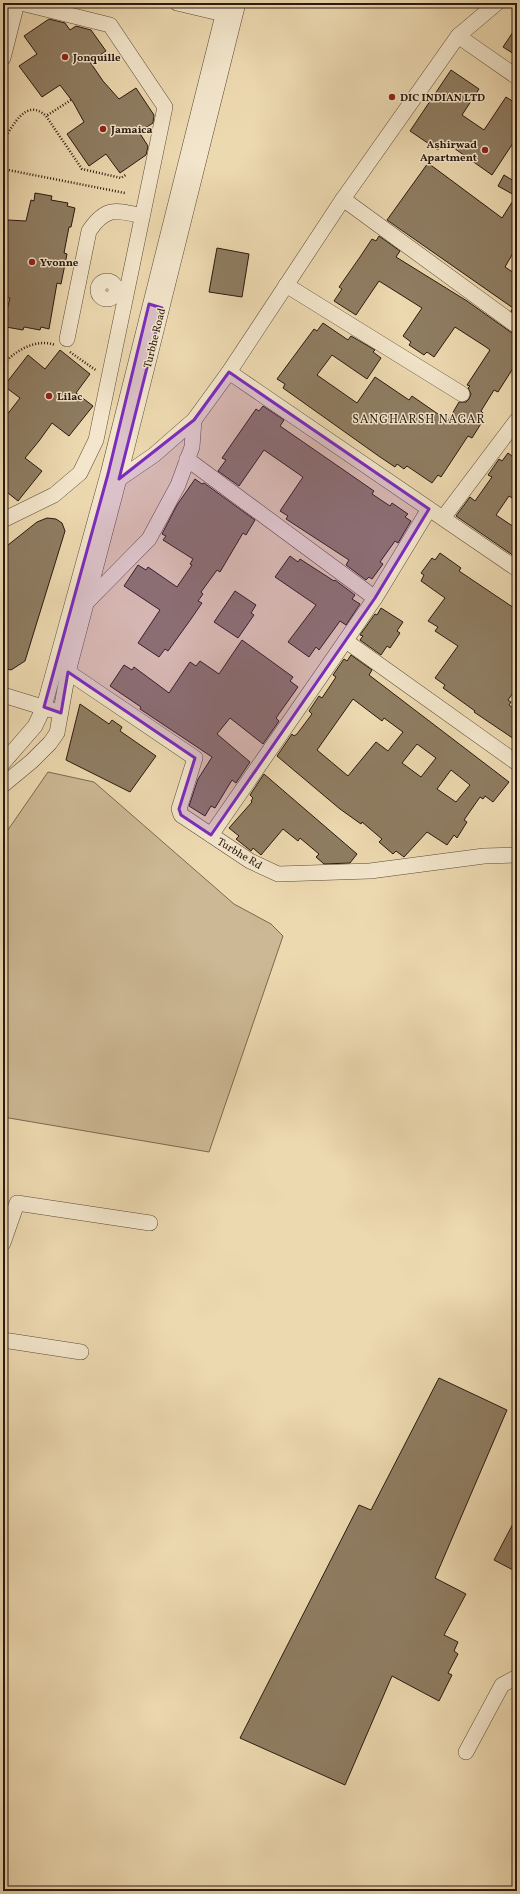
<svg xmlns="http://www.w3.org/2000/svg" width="520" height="1894" font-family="Vollkorn,serif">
<rect width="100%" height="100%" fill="#edd9b0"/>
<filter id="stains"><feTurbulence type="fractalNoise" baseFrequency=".005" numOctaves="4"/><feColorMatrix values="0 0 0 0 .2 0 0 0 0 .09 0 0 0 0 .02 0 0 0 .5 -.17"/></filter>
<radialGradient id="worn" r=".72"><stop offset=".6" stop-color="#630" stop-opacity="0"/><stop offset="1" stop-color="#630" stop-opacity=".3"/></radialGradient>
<path fill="#ccb894" stroke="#7b6851" d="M48 772 94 782 234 904 271 924 283 936 209 1152 3 1117V837Z"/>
<g fill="#8f7d62" stroke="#2a190e" fill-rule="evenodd">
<path d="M49 19 65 23 70 30 76 26 91 30 106 51 90 62 103 81 119 99 136 88 154 115 153 123 139 132 148 146 146 155 120 173 106 154 89 166 67 134 84 122 73 102 60 85 42 97 19 66 37 54 24 36Z"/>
<path d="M517 26V56L503 47Z"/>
<path d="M451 70 479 89 462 115 484 130 506 97 517 104V137L492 175 444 141 438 150 410 131Z"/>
<path d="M428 163 502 218 516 196 498 186 504 175 517 183V246L505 267 517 275V315L511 311 513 308 387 220Z"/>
<path d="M35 193 52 196 51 200 68 203 67 206 75 208 71 227H69L64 253 67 254 61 284 57 283 49 329 41 327 40 330 24 327 23 330 6 327 8 318H5L10 298 3 297V255L5 244H3V224H7L8 220 26 221 31 200 34 201Z"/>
<path d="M379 236 400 251 396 257 467 301 512 333 517 335V362L498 392 494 390 481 411 483 413 478 420 482 422 472 438 468 436 441 477 438 475 432 483 407 466 404 469 397 464 395 467 380 457 283 388 285 384 277 379 314 329 317 331 323 323 348 340 351 336 375 350 373 352 381 358 367 379 332 355 317 375 357 403 375 377 409 400 412 396 448 421 459 402H466L469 399 471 394 468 388 470 386 467 385 490 350 486 347 455 327 434 357 427 352 424 355 409 345 411 342 403 336 422 308 379 281 356 315 334 301 342 289 339 287 360 257 372 239 376 241Z"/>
<path d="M217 248 249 254 242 297 209 292Z"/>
<path d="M60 350 90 374 76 393 93 406 69 436 52 423 39 441 25 458 42 471 18 501 3 489V420L20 398 4 386 28 355 45 369Z"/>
<path d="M263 406 284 420 280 426 374 491 372 494 390 506 392 503 408 514 405 517 411 521 398 543 395 541 380 562 383 564 372 579 369 577 366 580 346 565 349 560 286 519 288 516 280 511 303 477 264 450 239 486 218 471 226 460 222 458 256 409 259 411Z"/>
<path d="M508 453 517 460V501L509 496 496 515 517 529V558L456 516 470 497 475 501 492 477 488 475 499 459 502 461Z"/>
<path d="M195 479 202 484 204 483 255 520 246 535 243 533 220 572 217 570 201 592 203 594 198 601 202 603 191 619 168 651 165 649 159 657 138 643 160 610 124 586 138 565 146 570 148 567 177 587 192 565 190 564 193 559 163 540 166 536 162 534 177 505Z"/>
<path d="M47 518 56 519 62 523 65 531 25 661 11 670 3 668V549L37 522Z"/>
<path d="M440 553 461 568 459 571 517 610V687L508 700 511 702 509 705 517 711V741L474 712 475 711 443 688 445 685 435 678 458 646 435 631 438 627 428 621 445 598 421 581 424 575 421 573 432 558 435 560Z"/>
<path d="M290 556 298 562 300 559 334 581 335 580 355 595 352 599 360 604 346 625 340 621 319 650 316 647 309 657 288 642 316 605 275 577Z"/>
<path d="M235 591 256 605 251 613 254 615 238 638 214 622Z"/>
<path d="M381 608 403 622 397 631 400 633 390 648 387 646 381 655 360 640 363 636 360 635 375 614 377 615Z"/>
<path d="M242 640 293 677 290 681 298 687 276 718 279 721 263 744 230 718 217 734 250 762 236 783 232 780 215 808 211 806 205 816 189 806 198 779 212 757 140 709 141 707 110 686 124 665 132 670 134 667 169 693 190 662 196 666 200 661 219 674Z"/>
<path d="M351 655 372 670 369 675 509 782 493 802 485 796 483 799 480 797 464 820 467 822 457 838 454 835 447 845 427 832 404 857 396 851 393 854 379 842 382 839 362 822 361 824 340 809 277 756 292 734 294 736 297 734 312 714 309 711 319 696 322 698 336 677 333 675 344 659 347 661ZM353 699 382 721 384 718 403 732 388 751 376 742 348 776 317 750ZM417 744 436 758 421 777 402 763ZM451 770 470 785 456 802 437 789Z"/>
<path d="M80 704 109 724 112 720 122 727 120 731 156 756 130 792 66 760Z"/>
<path d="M264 774 357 854 350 863 324 864 316 857 319 854 300 838 298 841 283 829 261 855 253 848 251 851 236 839 239 836 229 828 252 802 251 801 253 798 250 795Z"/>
<path d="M439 1378 507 1410 435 1578 466 1594 444 1635 458 1642 454 1651 458 1654 448 1673 452 1675 439 1701 392 1676 345 1785 240 1738 359 1505 371 1510Z"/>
<path d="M517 1516V1564L513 1570 494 1560Z"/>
</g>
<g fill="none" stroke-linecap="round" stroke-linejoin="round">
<g stroke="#5b4936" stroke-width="16">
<g id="minor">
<path d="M177 3 232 16"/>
<path d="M458 36 517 77"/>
<path d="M3 58 17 3"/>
<path d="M343 199 517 326"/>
<circle cx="107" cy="290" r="9"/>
<path d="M286 285 462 394"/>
<path d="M67 339 89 231C106 206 116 210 142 216"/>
<path d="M229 372 517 569"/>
<path d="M187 459 375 598"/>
<path d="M119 479 154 455 194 420 229 372 343 199 458 36 497 3"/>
<path d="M443 518 517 420"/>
<path d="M3 520 54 495 80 473 96 440 165 107 110 25 21 3"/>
<path d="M88 601 149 539 178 485 192 447 194 420"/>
<path d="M346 641 517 763"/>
<path d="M68 672 195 758 179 809 181 815 250 861 278 874 370 871 484 856 517 855"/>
<path d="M3 695 52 710"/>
<path d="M3 763 35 726 44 707 108 474 226 3"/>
<path d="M3 785 32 761 50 743 57 733 68 672 119 479 238 3"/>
<path d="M211 835 375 598 429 509"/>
<path d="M3 1243 17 1203 150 1223"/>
<path d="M3 1340 81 1352"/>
<path d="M466 1752 502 1685 517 1677"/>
</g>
</g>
<g stroke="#2a190e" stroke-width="2.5" stroke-dasharray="1 2" stroke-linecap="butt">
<path d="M3 80 6 85 3 97"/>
<path d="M71 100 46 116 82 169 121 178 127 174"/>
<path d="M3 141C13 126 26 97 46 116"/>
<path d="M3 169 125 193"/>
<path d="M3 304H5L3 313"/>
<path d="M70 352 97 371"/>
<path d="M3 356 7 360"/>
<path d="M3 365C14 351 36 338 55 345"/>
<path d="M3 413 6 416"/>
</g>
<use href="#minor" stroke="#f3e6cc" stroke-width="15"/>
</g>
<path fill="#7b2cbf" fill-opacity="0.2" stroke="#7b2cbf" stroke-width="3" stroke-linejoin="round" d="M149 304 162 308 119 479 194 420 229 372 429 509 375 598 211 835 181 815 179 809 195 758 68 672 61 713 44 707 108 474Z"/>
<g fill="#8f2418" stroke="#f3e6cc" stroke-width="1.5">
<circle cx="65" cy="57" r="4"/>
<circle cx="392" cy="97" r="4"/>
<circle cx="103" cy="129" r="4"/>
<circle cx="485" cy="150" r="4"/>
<circle cx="32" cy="262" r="4"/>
<circle cx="49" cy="396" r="4"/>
</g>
<g text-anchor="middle" stroke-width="3" stroke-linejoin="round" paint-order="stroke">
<g font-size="11" font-weight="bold" fill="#2a190e" stroke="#f3e6cc" text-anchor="start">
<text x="73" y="61">Jonquille</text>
<text x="400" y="101">DIC INDIAN LTD</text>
<text x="111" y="133">Jamaica</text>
<text x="477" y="148" text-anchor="end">Ashirwad<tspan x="477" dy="13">Apartment</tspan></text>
<text x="40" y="266">Yvonne</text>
<text x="57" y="400">Lilac</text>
</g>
<g font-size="11" fill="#2a190e" stroke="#f3e6cc">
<text transform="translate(154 338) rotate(-76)" y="4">Turbhe Road</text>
<text transform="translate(240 853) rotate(31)" y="4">Turbhe Rd</text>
</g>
<g font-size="12" letter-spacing="1" fill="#2a190e" stroke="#f3e6cc">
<text x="419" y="423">SANGHARSH NAGAR</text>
</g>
</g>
<rect width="520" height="1894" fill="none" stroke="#edd9b0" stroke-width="16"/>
<rect x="4" y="4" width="512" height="1886" fill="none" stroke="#2a190e" stroke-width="2"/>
<rect x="8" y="8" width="504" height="1878" fill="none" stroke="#2a190e"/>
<rect width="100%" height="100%" filter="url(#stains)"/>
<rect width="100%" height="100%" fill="url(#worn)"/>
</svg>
